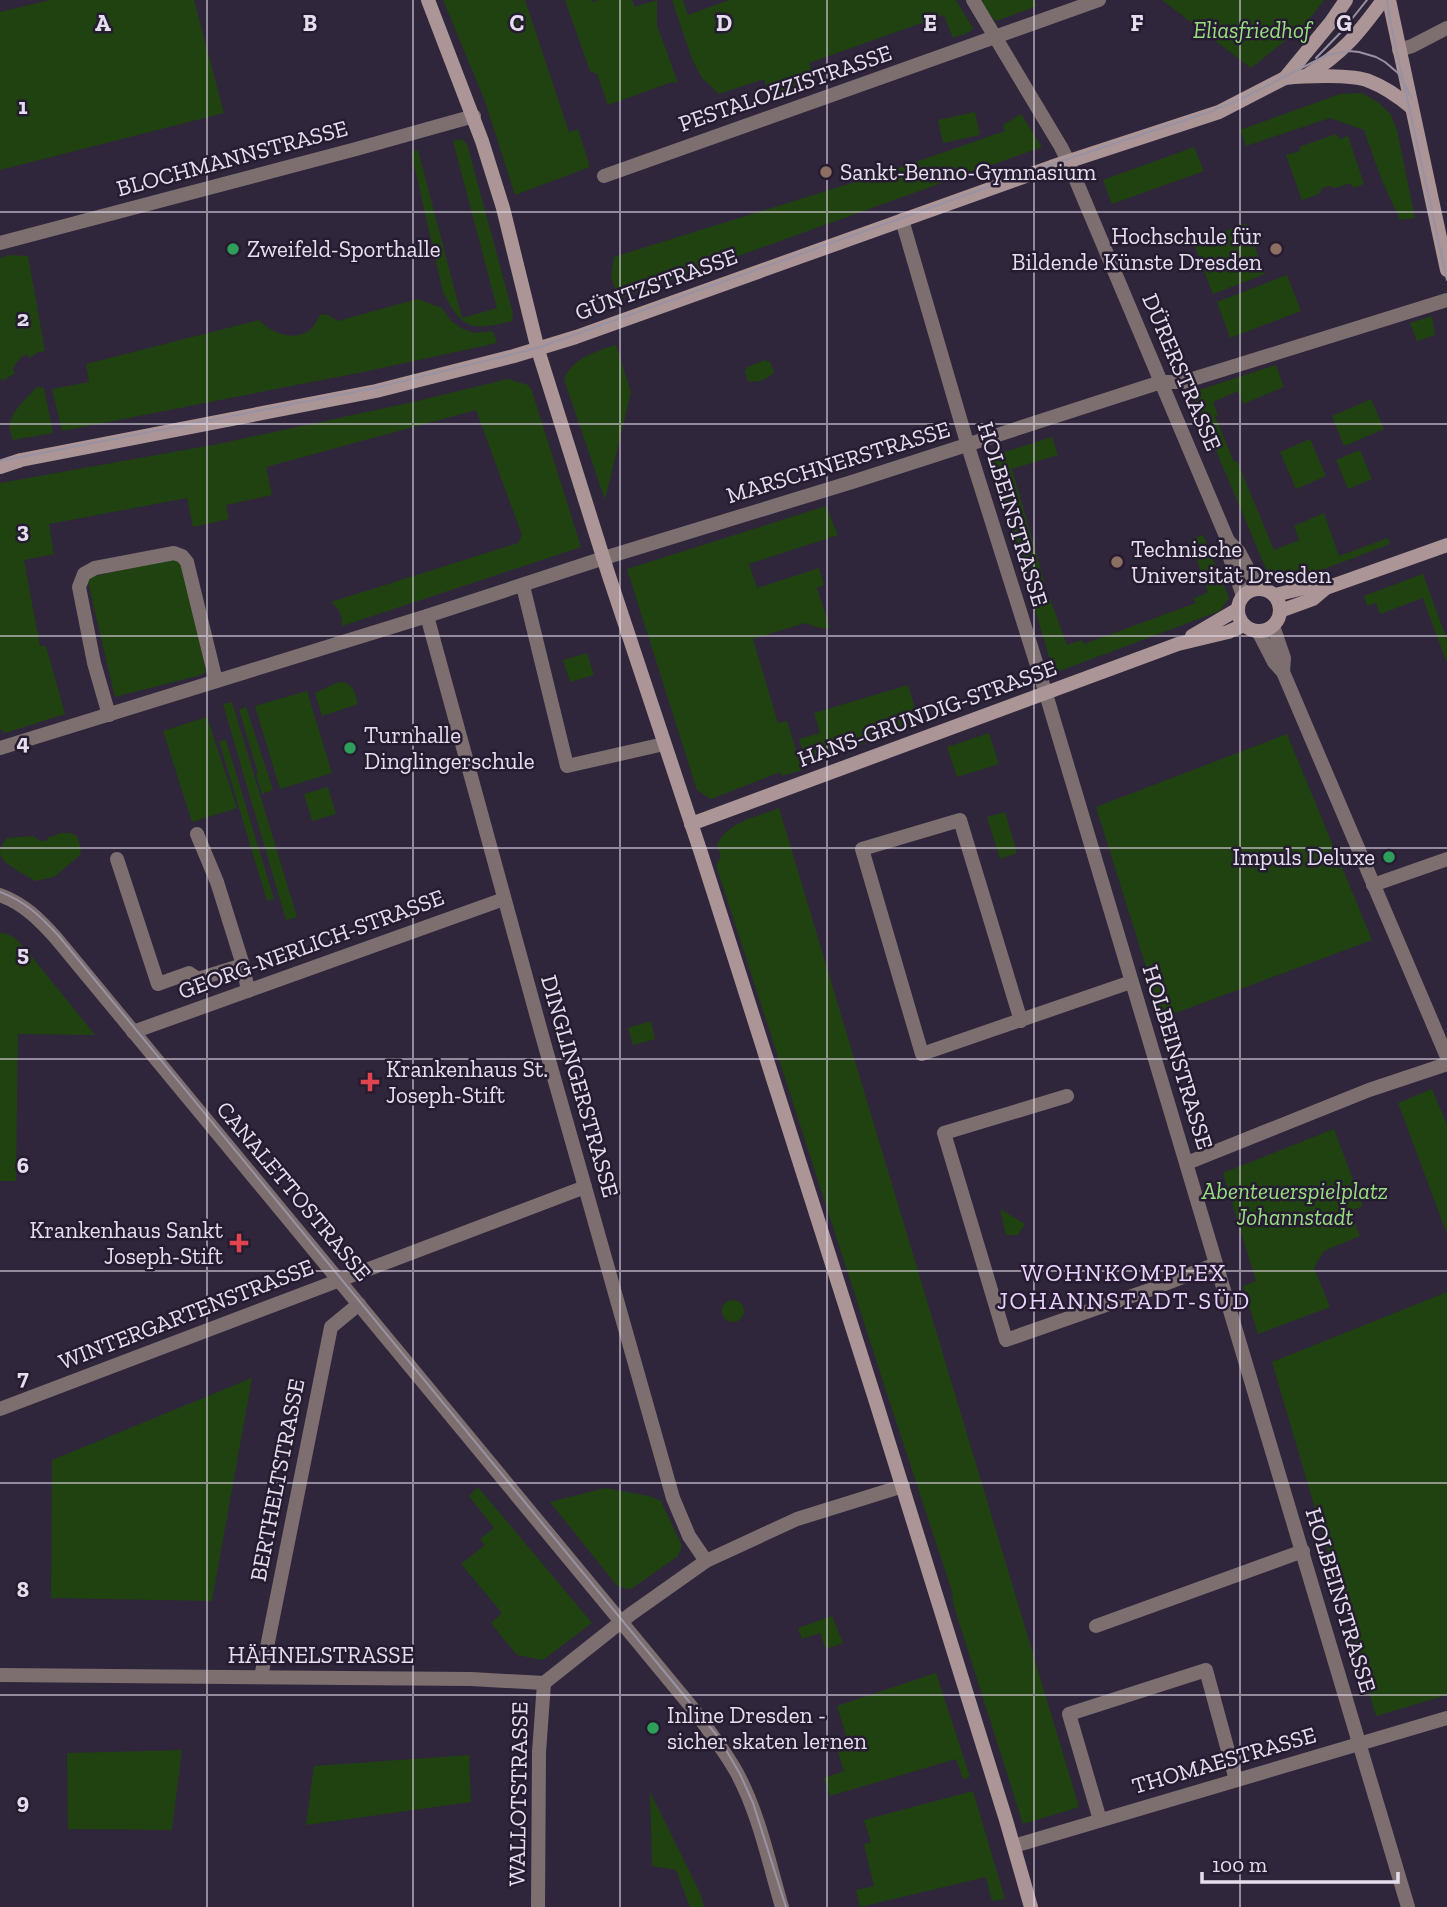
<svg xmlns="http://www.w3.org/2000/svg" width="1447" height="1907" font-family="'Zilla Slab',serif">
<rect width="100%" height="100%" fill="#30263b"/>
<g fill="#1f4210">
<path d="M50 0H194L224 113 0 170V12Z"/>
<path d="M443 0H525L569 132 578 129 590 167 515 195 485 101Z"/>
<path d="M565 0H591L592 2 599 0H632L635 7 657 0V25L678 83 672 82 608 105 597 74 590 71Z"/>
<path d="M672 0H683L688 15 729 0H956L973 28 969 32 953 38 944 15 809 63 816 86 772 102 764 79 719 94 702 78 692 59Z"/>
<path d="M980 0H1033L1037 6 996 21 988 13Z"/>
<path d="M1162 0H1324L1305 25 1251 68Z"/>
<path d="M1362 93 1379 103 1391 115 1397 130 1415 218 1400 220 1381 178 1364 130 1330 118 1246 146 1240 130 1340 94Z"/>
<path d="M975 112 980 135 943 143 938 120Z"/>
<path d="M1021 114 1042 147 618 299 611 276 614 257 884 173 1005 131 1003 125Z"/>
<path d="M1336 134 1340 139 1348 136 1364 184 1353 188 1351 183 1335 188 1329 186 1322 188 1319 194 1302 200 1286 155 1300 151 1299 147Z"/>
<path d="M462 139 467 144 513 314 512 321C472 331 462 330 443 292L411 152 418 150 462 318 497 308 453 141Z"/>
<path d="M1194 147 1204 171 1112 204 1103 180Z"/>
<path d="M1246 223 1265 274 1213 294 1194 244Z"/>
<path d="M10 255 28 256 45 351 38 352 30 358 27 354C20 358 16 362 13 369L15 373 4 380 0 379V258Z"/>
<path d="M1287 275 1301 311 1230 338 1217 302Z"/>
<path d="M417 299 442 308 452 322 463 329 474 333 493 331 497 343 363 372 62 431 52 389 89 382 86 364 259 320C271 332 290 341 307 332 315 328 316 320 321 314L328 315 338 321Z"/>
<path d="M1432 316 1435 335 1417 341 1410 323Z"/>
<path d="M616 345 631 392 605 500 564 379C574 357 595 352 616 345Z"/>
<path d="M765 360 771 363 774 372C766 380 759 383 748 381L745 372 747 367Z"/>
<path d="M1276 365 1284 387 1243 404 1238 391 1213 402 1218 415 1215 416 1234 462 1237 461 1274 550 1299 540 1294 526 1324 513 1339 556 1388 538 1390 544 1287 583 1276 580 1269 576 1193 396 1196 391Z"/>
<path d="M508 379 528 385 532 391 581 547 342 626C343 615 339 609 331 602L518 543 522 535 476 410 266 467 272 495 226 505 229 519 193 527 187 498 49 524 54 554 24 560 40 646H46L65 714 5 733 0 729V483L218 444 413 402Z"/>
<path d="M37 387 44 388 53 433 13 440C11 435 9 429 10 424 12 410 28 397 37 387Z"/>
<path d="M1371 399 1384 429 1344 446 1332 416Z"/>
<path d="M1052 437 1058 455 1012 469 1045 584 1029 589 989 457Z"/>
<path d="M1310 439 1326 476 1296 489 1280 452Z"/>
<path d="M1360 450 1372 479 1348 489 1336 460Z"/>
<path d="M826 506 838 535 749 564 757 588 819 568 824 585 817 588 830 628H820L805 623 753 639 778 723 787 721 802 770 782 776 780 772 711 799 697 790 627 569Z"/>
<path d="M1203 535 1229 598 1220 611 1054 673 1033 603 1050 599 1067 645 1082 640 1084 644 1196 603 1193 599 1208 592 1190 540Z"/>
<path d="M174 558 182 563 206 672 201 675 115 697 87 578Z"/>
<path d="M1423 574 1447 640V664L1423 598 1380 614 1376 603 1367 606 1364 596Z"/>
<path d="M587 653 594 675 570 682 563 660Z"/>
<path d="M339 682C353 682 355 692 358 704L322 716 315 693Z"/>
<path d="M908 685 919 722 807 765 799 739 820 733 814 713Z"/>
<path d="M307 691 332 773 280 789 255 706Z"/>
<path d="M232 702 297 917 286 920 223 704Z"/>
<path d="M246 707 273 790 262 794 256 774 258 773 239 710Z"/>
<path d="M207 717 237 808 192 822 163 731Z"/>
<path d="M989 733 999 764 957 777 947 747Z"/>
<path d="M1287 734 1372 940 1162 1018 1096 807Z"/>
<path d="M226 740 274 899 267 901 219 741Z"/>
<path d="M328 787 336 814 312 821 304 794Z"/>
<path d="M779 808 1079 1807 1023 1824 953 1603 952 1591 890 1403 716 865 721 856 717 845C728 821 757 817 779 808Z"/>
<path d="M1005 812 1017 853 1000 859 987 817Z"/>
<path d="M61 833H71L77 836 81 849 80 855 54 877 35 881C27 875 1 864 0 853 0 848 4 842 7 838L32 836 41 841H45L50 837Z"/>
<path d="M0 933C11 933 17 940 24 947L95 1035 18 1034 16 1181H0Z"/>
<path d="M651 1021 655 1039 633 1045 628 1028Z"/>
<path d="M1432 1089 1447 1125V1234L1398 1103Z"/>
<path d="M1334 1129 1363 1206 1350 1211 1360 1236 1324 1251 1314 1268 1330 1307 1258 1334 1243 1286 1256 1281 1223 1173Z"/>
<path d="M1000 1209 1025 1224 1018 1235H1006Z"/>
<path d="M1447 1292V1695L1376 1716 1272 1362Z"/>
<circle cx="733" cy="1311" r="11"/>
<path d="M252 1378 212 1601 51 1598 52 1460Z"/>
<path d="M478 1487 592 1623 543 1660 517 1655 491 1623 502 1613 461 1564 485 1545 480 1539 494 1528 469 1496Z"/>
<path d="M605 1488 649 1496 661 1501 682 1546 678 1556 631 1589 618 1587 550 1502Z"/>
<path d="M832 1616 843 1643 826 1649 820 1633 802 1639 798 1628Z"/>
<path d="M936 1673 970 1777 963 1779 956 1759 830 1796 824 1778 844 1771 837 1749 849 1745 837 1706Z"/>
<path d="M182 1750 172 1830 68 1829 67 1753Z"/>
<path d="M469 1755 471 1802 306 1825 314 1766Z"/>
<path d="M973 1791 1005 1899 992 1901 986 1877 860 1907 856 1890 874 1886 864 1844 871 1842 864 1820Z"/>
<path d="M650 1792 701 1895 704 1907H690L676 1870 652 1866Z"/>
</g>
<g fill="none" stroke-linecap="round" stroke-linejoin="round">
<g stroke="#7d6f70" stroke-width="14">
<path d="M973 0 1061 147 1067 159 1228 541 1229 555 1243 596"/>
<path d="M1399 50 1412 46 1447 28"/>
<path d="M604 176 1099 0"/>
<path d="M902 220 968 446 1046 694 1408 1907"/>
<path d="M0 243 356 149 474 116"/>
<path d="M1228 541 1239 552 1258 588"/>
<path d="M523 586 567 766 664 744"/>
<path d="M427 616 543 1039 673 1498 689 1536 706 1561"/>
<path d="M1273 626 1284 658 1283 672"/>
<path d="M1258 631 1274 662 1283 672 1447 1057"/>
<path d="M109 715 94 663 79 587 84 574 95 568 174 553 182 556 187 562 216 681"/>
<path d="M0 748 427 616 604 558 852 482 1161 382H1183L1447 300"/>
<path d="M197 834 217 882 243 965 248 991"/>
<path d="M117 859 158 984 189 973 198 979 243 965"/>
<path d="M1373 885 1447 859"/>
<path d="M0 895C24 904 39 919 56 938L694 1710C709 1731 725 1751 737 1773 759 1814 769 1863 782 1907"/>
<path d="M1021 1021 960 820 862 849 922 1054 1131 982"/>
<path d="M133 1032 504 899"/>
<path d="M1067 1096 944 1133 1006 1340 1152 1289 1216 1264"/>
<path d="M1187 1163 1369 1090 1447 1064"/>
<path d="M0 1409 585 1187"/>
<path d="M1096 1626 1303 1551"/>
<path d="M0 1675 471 1679 544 1683 631 1614 706 1561 797 1519 903 1486"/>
<path d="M261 1677 331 1327 359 1304"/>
<path d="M1100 1820 1069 1714 1206 1670 1236 1780"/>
<path d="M1014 1846 1447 1718"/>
<path d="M538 1907 539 1752 544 1683"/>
</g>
<g stroke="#ab9596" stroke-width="14">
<path d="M428 0 482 141 503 208 538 350 608 573 701 853 876 1402 1006 1820 1031 1907"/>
<path d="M1389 0 1447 270"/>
<path d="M1306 76C1343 53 1358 34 1383 0"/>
<path d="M1285 78C1304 76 1353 74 1369 81 1385 87 1399 97 1412 108"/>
<path d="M0 467 21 460 376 391 514 356 576 337 1051 167 1219 112 1285 78 1331 22 1346 0"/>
<circle cx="1259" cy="610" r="21"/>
<path d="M1275 595 1308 587 1326 588"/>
<path d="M1280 611 1313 599 1326 588 1447 545"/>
<path d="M1192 636 1238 609"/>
<path d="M691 824 1178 644 1228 632 1244 625"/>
</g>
<g stroke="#9992a2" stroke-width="2">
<path d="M1387 0 1391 25 1447 280"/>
<path d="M1316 58 1343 30 1367 0"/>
<path d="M0 461 375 388 537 348 1050 165 1209 112 1237 101 1327 55 1349 51 1359 52 1376 57 1385 62 1398 73 1412 98"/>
<path d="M0 892C26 902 39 915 58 935L719 1738 740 1774 753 1803 786 1907"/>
</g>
</g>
<path fill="none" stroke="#e5dfed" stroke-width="2" stroke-opacity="0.55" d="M207 0V1907M413 0V1907M620 0V1907M827 0V1907M1034 0V1907M1240 0V1907M0 212H1447M0 424H1447M0 636H1447M0 848H1447M0 1059H1447M0 1271H1447M0 1483H1447M0 1695H1447"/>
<g fill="#8d6e63" stroke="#261c31" stroke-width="2.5">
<circle cx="826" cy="172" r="7"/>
<circle cx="1276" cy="249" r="7"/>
<circle cx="1117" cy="562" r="7"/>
</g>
<g fill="#2e9e5b" stroke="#261c31" stroke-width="2.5">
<circle cx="233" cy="249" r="7"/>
<circle cx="350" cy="748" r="7"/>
<circle cx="1389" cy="857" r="7"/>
<circle cx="653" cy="1728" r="7"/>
</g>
<g fill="#e0444e" stroke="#261c31" stroke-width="2.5">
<path d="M366.5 1071.5h7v7h7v7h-7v7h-7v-7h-7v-7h7z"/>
<path d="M235.5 1232.5h7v7h7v7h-7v7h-7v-7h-7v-7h7z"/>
</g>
<g text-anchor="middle" stroke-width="5" stroke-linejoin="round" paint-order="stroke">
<g font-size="23" font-style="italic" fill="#98de7f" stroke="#261c31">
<text x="1252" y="38">Eliasfriedhof</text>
<text x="1295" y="1199">Abenteuerspielplatz<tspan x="1295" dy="26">Johannstadt</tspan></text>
</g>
<g font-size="23" fill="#e5dfed" stroke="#261c31">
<text transform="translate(785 88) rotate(-19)" y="8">PESTALOZZISTRASSE</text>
<text transform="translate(232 158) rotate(-15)" y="8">BLOCHMANNSTRASSE</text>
<text transform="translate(656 284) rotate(-20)" y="8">GÜNTZSTRASSE</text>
<text transform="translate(1182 372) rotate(67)" y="8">DÜRERSTRASSE</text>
<text transform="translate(838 462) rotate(-17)" y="8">MARSCHNERSTRASSE</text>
<text transform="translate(1013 514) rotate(73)" y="8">HOLBEINSTRASSE</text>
<text transform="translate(927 713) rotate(-20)" y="8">HANS-GRUNDIG-STRASSE</text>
<text transform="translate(311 944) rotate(-20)" y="8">GEORG-NERLICH-STRASSE</text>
<text transform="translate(1178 1057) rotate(73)" y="8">HOLBEINSTRASSE</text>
<text transform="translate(580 1086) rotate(74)" y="8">DINGLINGERSTRASSE</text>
<text transform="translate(294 1191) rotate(50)" y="8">CANALETTOSTRASSE</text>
<text transform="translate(186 1314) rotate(-21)" y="8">WINTERGARTENSTRASSE</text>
<text transform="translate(277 1480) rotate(-79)" y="8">BERTHELTSTRASSE</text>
<text transform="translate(1341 1600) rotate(73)" y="8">HOLBEINSTRASSE</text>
<text x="321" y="1663">HÄHNELSTRASSE</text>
<text transform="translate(1224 1760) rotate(-16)" y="8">THOMAESTRASSE</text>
<text transform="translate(518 1794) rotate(-89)" y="8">WALLOTSTRASSE</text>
</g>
<g font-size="23" fill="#e5dfed" stroke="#261c31" text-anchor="start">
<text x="840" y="180">Sankt-Benno-Gymnasium</text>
<text x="1262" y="244" text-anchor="end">Hochschule für<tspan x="1262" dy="26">Bildende Künste Dresden</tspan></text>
<text x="247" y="257">Zweifeld-Sporthalle</text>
<text x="1131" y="557">Technische<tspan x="1131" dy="26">Universität Dresden</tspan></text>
<text x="364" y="743">Turnhalle<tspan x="364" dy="26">Dinglingerschule</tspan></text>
<text x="1375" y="865" text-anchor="end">Impuls Deluxe</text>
<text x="386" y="1077">Krankenhaus St.<tspan x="386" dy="26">Joseph-Stift</tspan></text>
<text x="223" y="1238" text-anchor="end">Krankenhaus Sankt<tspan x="223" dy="26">Joseph-Stift</tspan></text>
<text x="667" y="1723">Inline Dresden -<tspan x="667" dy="26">sicher skaten lernen</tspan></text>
</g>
<g font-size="24" letter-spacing="2" fill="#ebd5fe" stroke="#261c31">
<text x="1124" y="1281">WOHNKOMPLEX<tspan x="1124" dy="28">JOHANNSTADT-SÜD</tspan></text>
</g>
</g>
<g font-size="23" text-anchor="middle" font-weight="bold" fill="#e5dfed" stroke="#261c31" stroke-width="5" stroke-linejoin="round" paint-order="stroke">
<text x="103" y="31">A</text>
<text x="310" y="31">B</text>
<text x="517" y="31">C</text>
<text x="724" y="31">D</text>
<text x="930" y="31">E</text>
<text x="1137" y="31">F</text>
<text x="1344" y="31">G</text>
<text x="23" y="114">1</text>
<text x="23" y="326">2</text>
<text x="23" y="538">3</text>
<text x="23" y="750">4</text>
<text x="23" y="961">5</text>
<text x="23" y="1173">6</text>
<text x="23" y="1385">7</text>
<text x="23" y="1597">8</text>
<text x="23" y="1809">9</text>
</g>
<path d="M1202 1872v10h196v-10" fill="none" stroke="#e5dfed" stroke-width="3.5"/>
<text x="1212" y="1872" font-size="21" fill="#e5dfed" stroke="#261c31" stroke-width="5" paint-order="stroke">100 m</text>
</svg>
